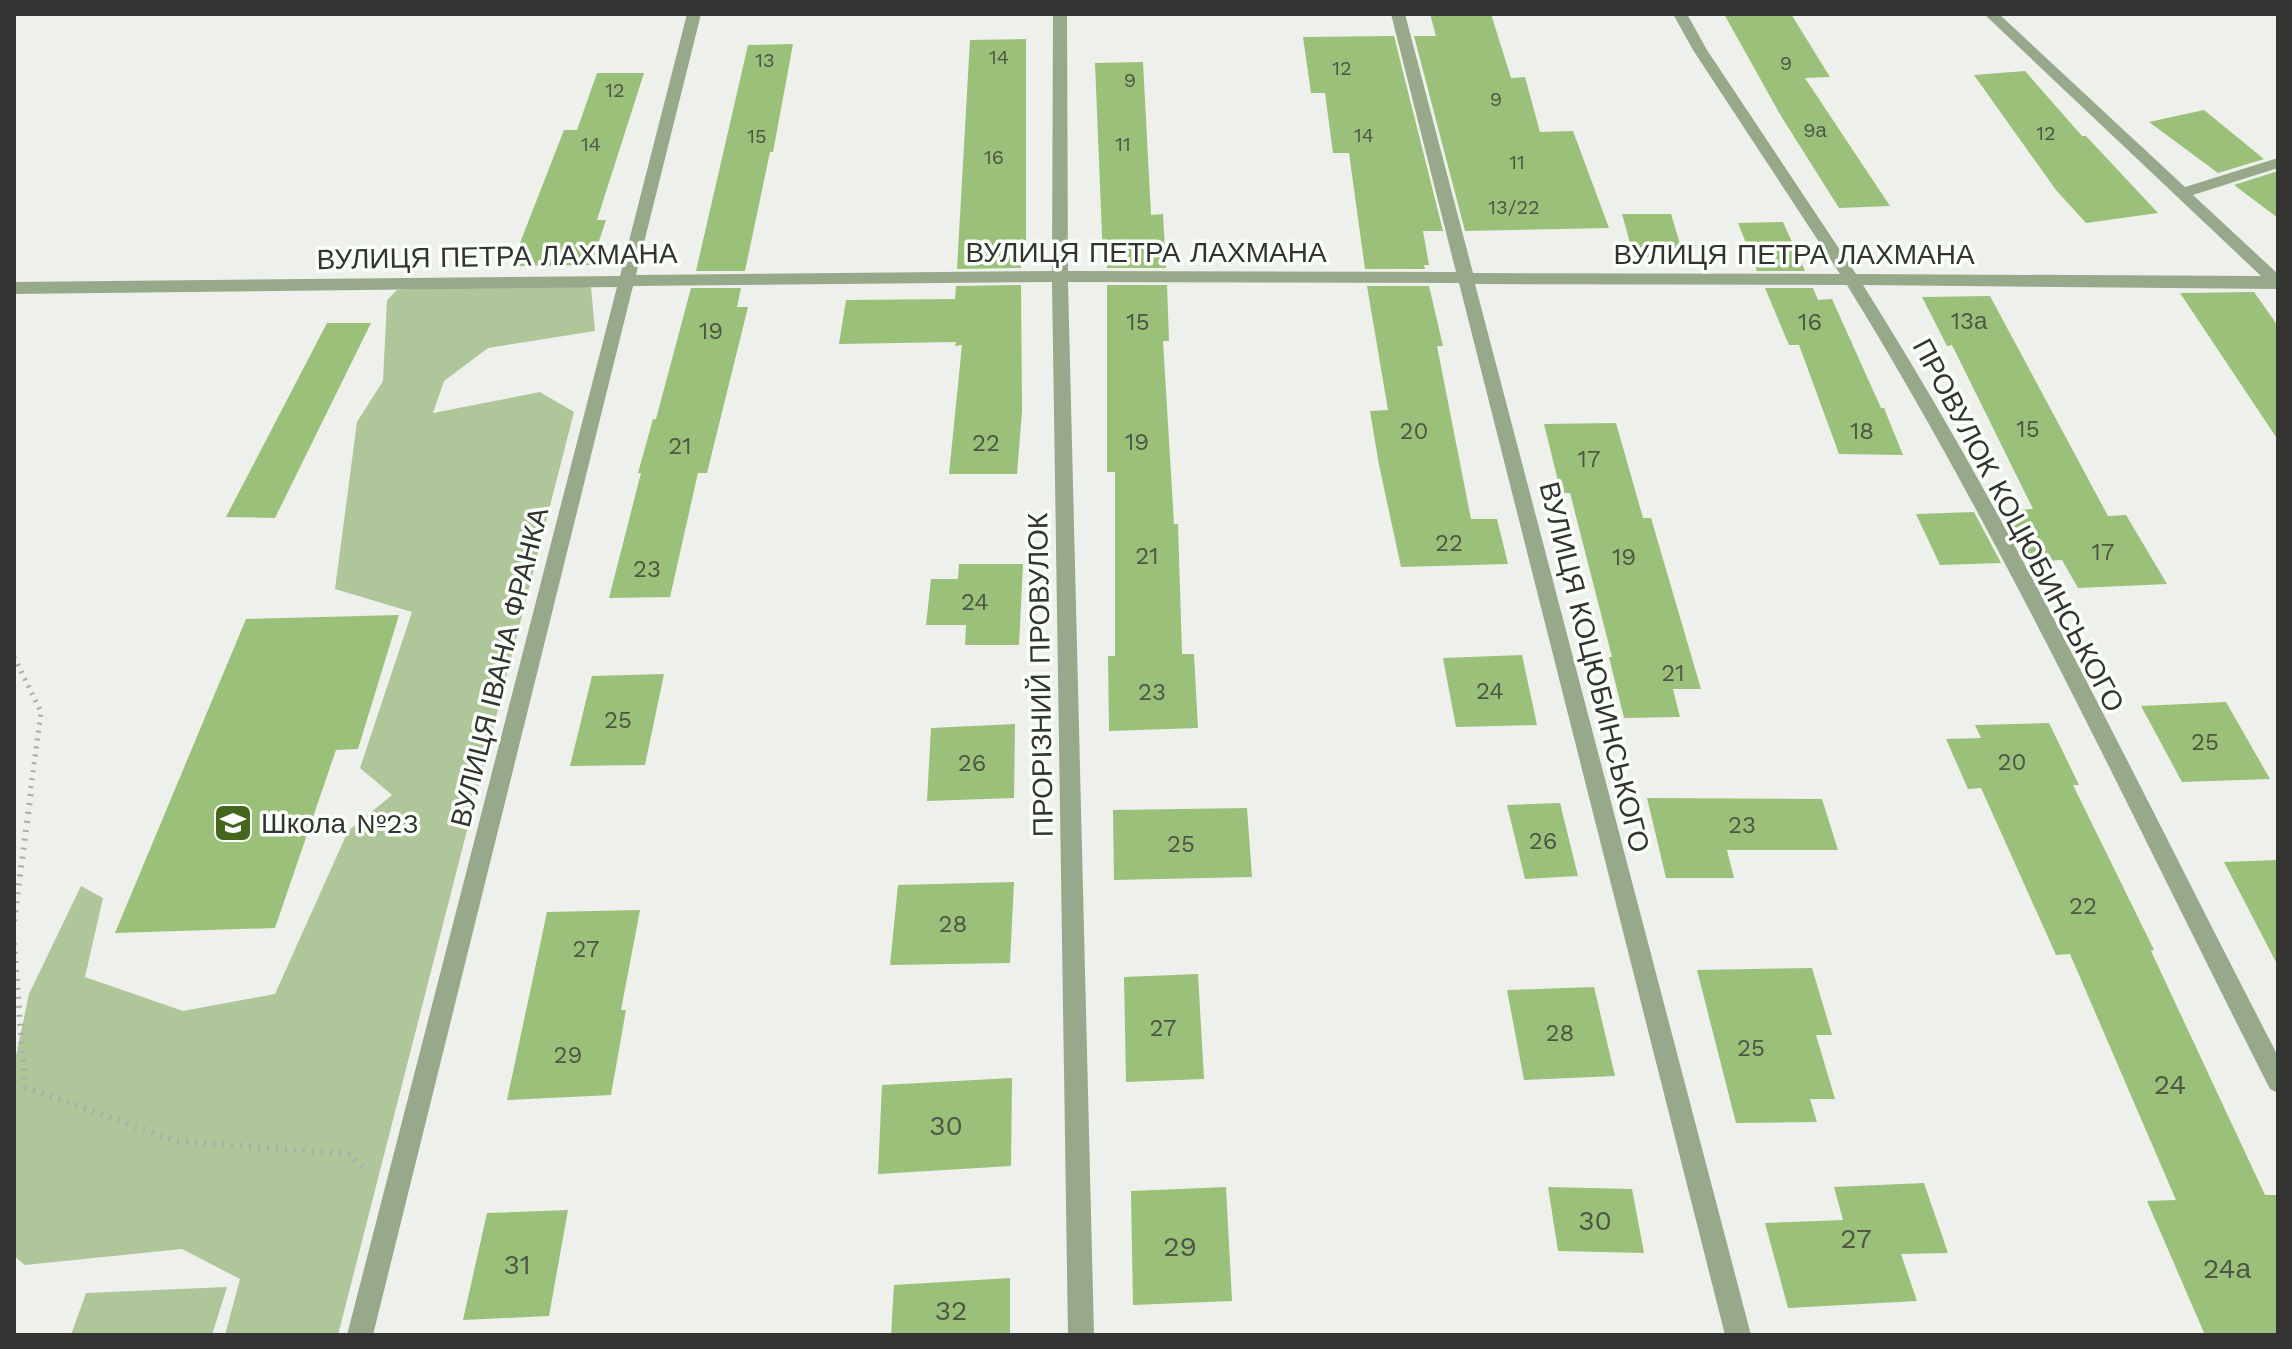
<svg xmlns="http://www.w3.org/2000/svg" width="2292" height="1349" font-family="'Work Sans',sans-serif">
<rect width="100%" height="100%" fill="#eef1eb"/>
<g fill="#aec69a">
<path d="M508 283 591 287 595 331 488 348 444 381 433 413 540 392 574 412 338 1335H225L240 1279 182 1249 25 1265 14 1256V1065L29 994 81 886 103 898 85 977 183 1011 275 994 348 831 392 795 360 768 412 612 335 589 357 422 383 381 387 300 397 290Z"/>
<path d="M227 1287 212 1335H71L86 1293Z"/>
</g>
<g fill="#9bc079">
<path d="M1430 14H1491L1511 78 1525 77 1540 132 1573 131 1609 228 1465 231 1414 36H1436Z"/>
<path d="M1724 14H1791L1830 77 1805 78 1890 206 1839 208 1781 116Z"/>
<path d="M1394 36 1443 231H1423L1429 265H1424L1425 269H1365L1349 153H1333L1325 93H1311L1303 37Z"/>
<path d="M1026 39V252H1021V268L957 269 970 40Z"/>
<path d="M793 44 773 152H770L745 271H696L748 45Z"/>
<path d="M1143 62 1151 215 1163 214 1166 268H1107V260H1103L1095 63Z"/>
<path d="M2025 71 2082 136H2086L2158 213 2086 223 2056 190 1974 75Z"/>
<path d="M597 73H644L597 220H606L591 265 511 266 564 130H577Z"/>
<path d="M2204 110 2264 159 2218 173 2149 122Z"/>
<path d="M2278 171V218L2234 185Z"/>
<path d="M1622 214H1671L1684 257H1634Z"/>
<path d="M1783 222 1805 271H1757L1738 223Z"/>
<path d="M1021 285 1022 411 1017 474H949L962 345 955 346 956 342 839 344 846 300 955 299 956 286Z"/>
<path d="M1107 285H1167L1169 341H1163L1174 524H1178L1182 654H1194L1198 728 1109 731 1108 656H1115V472H1107Z"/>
<path d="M1367 286H1429L1443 346H1437L1471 519H1497L1508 564 1401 567 1379 465 1370 411 1388 410Z"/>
<path d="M691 288H741L737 307H748L707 473H698L670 597 609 598 641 473H638L653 419H656Z"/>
<path d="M1765 288H1813L1818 300 1832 299 1881 408H1884L1903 455 1839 454 1799 345H1789Z"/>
<path d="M2254 292 2278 326V440L2180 293Z"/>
<path d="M1990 296 2108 516 2126 515 2167 584 2078 588 2062 560 2027 562 1999 511 2033 509 1952 345 1947 346 1922 297Z"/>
<path d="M327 323H371L275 518 226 517Z"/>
<path d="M1616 423 1643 518H1651L1701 689H1673L1680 717 1624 718 1609 657H1612L1570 493H1561L1544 424Z"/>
<path d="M1974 512 2001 563 1940 565 1916 514Z"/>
<path d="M959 564H1023L1019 645H965L966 625H926L931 579H958Z"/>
<path d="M399 615 358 749 336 750 275 928 115 933 246 619Z"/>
<path d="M1522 655 1537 725 1456 727 1443 658Z"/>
<path d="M664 674 645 765 570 766 592 676Z"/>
<path d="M2226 702 2270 779 2182 782 2141 706Z"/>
<path d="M2049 723 2079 785H2073L2154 950 2151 951 2265 1195H2278V1335H2205L2147 1201 2176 1200 2070 954 2056 955 1981 788 1968 789 1946 739 1981 738 1975 725Z"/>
<path d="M1015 724 1014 798 927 801 931 728Z"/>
<path d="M1647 798 1822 799 1838 850H1727L1734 878H1666Z"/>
<path d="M1560 803 1578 876 1525 879 1507 805Z"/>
<path d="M1247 808 1252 877 1114 880 1113 810Z"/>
<path d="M2278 860V966L2224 862Z"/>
<path d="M1014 882 1010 963 890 965 898 885Z"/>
<path d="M640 910 621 1010H626L611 1095 507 1100 547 912Z"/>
<path d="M1812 968 1832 1035H1816L1835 1099H1810L1817 1122 1736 1123 1697 970Z"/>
<path d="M1198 974 1204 1079 1126 1082 1124 977Z"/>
<path d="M1594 987 1615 1076 1524 1080 1507 990Z"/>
<path d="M1012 1078 1011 1166 878 1174 882 1085Z"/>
<path d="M1924 1183 1948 1253 1901 1254 1917 1301 1788 1308 1765 1223 1843 1220 1834 1187Z"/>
<path d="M1226 1187 1232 1301 1133 1305 1131 1191Z"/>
<path d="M1548 1187 1632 1189 1644 1253 1558 1251Z"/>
<path d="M568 1210 549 1316 463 1320 487 1213Z"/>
<path d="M1010 1278V1335H891L894 1285Z"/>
</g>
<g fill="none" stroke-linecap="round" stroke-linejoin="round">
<path stroke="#abada8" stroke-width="5" stroke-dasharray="2 6" stroke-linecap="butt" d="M14 657 41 712 30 794"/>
<g stroke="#abada8" stroke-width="6" stroke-dasharray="2 7" stroke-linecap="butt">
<path d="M14 921 31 792"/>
<path d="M14 943 25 1087 176 1141 349 1154 363 1168"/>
</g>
<path fill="#98a98b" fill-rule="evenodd" d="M687 14H701L636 275 1052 271 1053 14H1067L1068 271 1456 272 1391 14H1405L1473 273 1840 274 1693 50 1673 14H1687L1707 50 1856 274 2261 276 1984 14H1999L2185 187 2278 158V168L2193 195 2278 274V289L1863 285C2019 532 2144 798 2278 1056V1093L2270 1089C2133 820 2006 543 1847 285L1475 284 1751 1335H1725L1459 283 1068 282 1094 1335H1068L1052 282 633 286 373 1335H347L617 287 14 294V282L620 276Z"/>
</g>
<defs>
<g id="school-square" transform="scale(2)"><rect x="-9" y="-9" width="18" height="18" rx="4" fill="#44651c" stroke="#fbfff9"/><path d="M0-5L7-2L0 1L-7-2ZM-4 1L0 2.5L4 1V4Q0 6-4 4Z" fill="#fff"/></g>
</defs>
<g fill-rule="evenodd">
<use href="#school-square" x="233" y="823"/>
</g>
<g text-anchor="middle" stroke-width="7" stroke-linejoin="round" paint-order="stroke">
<g font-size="20" fill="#4d5744">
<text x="999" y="64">14</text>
<text x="765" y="67">13</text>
<text x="1786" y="70">9</text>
<text x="1342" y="75">12</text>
<text x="1130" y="87">9</text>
<text x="615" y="97">12</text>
<text x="1496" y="106">9</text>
<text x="1815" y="137">9а</text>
<text x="2046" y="140">12</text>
<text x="1364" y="142">14</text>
<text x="757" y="143">15</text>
<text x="591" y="151">14</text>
<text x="1123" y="151">11</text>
<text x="994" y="164">16</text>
<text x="1517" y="169">11</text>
<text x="1514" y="214">13/22</text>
</g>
<g font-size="24" fill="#4d5744">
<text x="1969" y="329">13а</text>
<text x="1138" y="330">15</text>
<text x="1810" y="330">16</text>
<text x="711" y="339">19</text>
<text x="2028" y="437">15</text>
<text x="1414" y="439">20</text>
<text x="1862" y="439">18</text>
<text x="1137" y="450">19</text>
<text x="986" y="451">22</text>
<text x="680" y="454">21</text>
<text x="1589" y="467">17</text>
<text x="1449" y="551">22</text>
<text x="2103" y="560">17</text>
<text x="1147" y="564">21</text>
<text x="1624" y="565">19</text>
<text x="647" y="577">23</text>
<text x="975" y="610">24</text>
<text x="1673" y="681">21</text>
<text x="1490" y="699">24</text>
<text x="1152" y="700">23</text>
<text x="618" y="728">25</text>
<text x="2205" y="750">25</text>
<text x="2012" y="770">20</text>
<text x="972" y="771">26</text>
<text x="1742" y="833">23</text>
<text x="1543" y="849">26</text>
<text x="1181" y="852">25</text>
<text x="2083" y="914">22</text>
<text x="953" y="932">28</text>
<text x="586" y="957">27</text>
<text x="1163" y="1036">27</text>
<text x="1560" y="1041">28</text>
<text x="1751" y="1056">25</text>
<text x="568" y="1063">29</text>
</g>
<g font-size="28" fill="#333432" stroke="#fbfff9">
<text x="1146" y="262">ВУЛИЦЯ ПЕТРА ЛАХМАНА</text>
<text x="1794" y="264">ВУЛИЦЯ ПЕТРА ЛАХМАНА</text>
<text transform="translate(497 256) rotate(-1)" y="10">ВУЛИЦЯ ПЕТРА ЛАХМАНА</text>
<text transform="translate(2019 525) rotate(62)" y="10">ПРОВУЛОК КОЦЮБИНСЬКОГО</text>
<text transform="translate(499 667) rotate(-76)" y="10">ВУЛИЦЯ ІВАНА ФРАНКА</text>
<text transform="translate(1595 667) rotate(76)" y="10">ВУЛИЦЯ КОЦЮБИНСЬКОГО</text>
<text transform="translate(1040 675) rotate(-91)" y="10">ПРОРІЗНИЙ ПРОВУЛОК</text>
</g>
<g font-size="28" fill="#333432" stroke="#fbfff9" text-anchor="start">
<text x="261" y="833">Школа №23</text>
</g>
<g font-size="28" fill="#4d5744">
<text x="2170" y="1094">24</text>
<text x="946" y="1135">30</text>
<text x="1595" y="1230">30</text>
<text x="1856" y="1248">27</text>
<text x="1180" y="1256">29</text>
<text x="517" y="1274">31</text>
<text x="2227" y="1278">24а</text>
<text x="951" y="1320">32</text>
</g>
</g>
<rect width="2292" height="1349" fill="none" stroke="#333432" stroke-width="32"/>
</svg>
